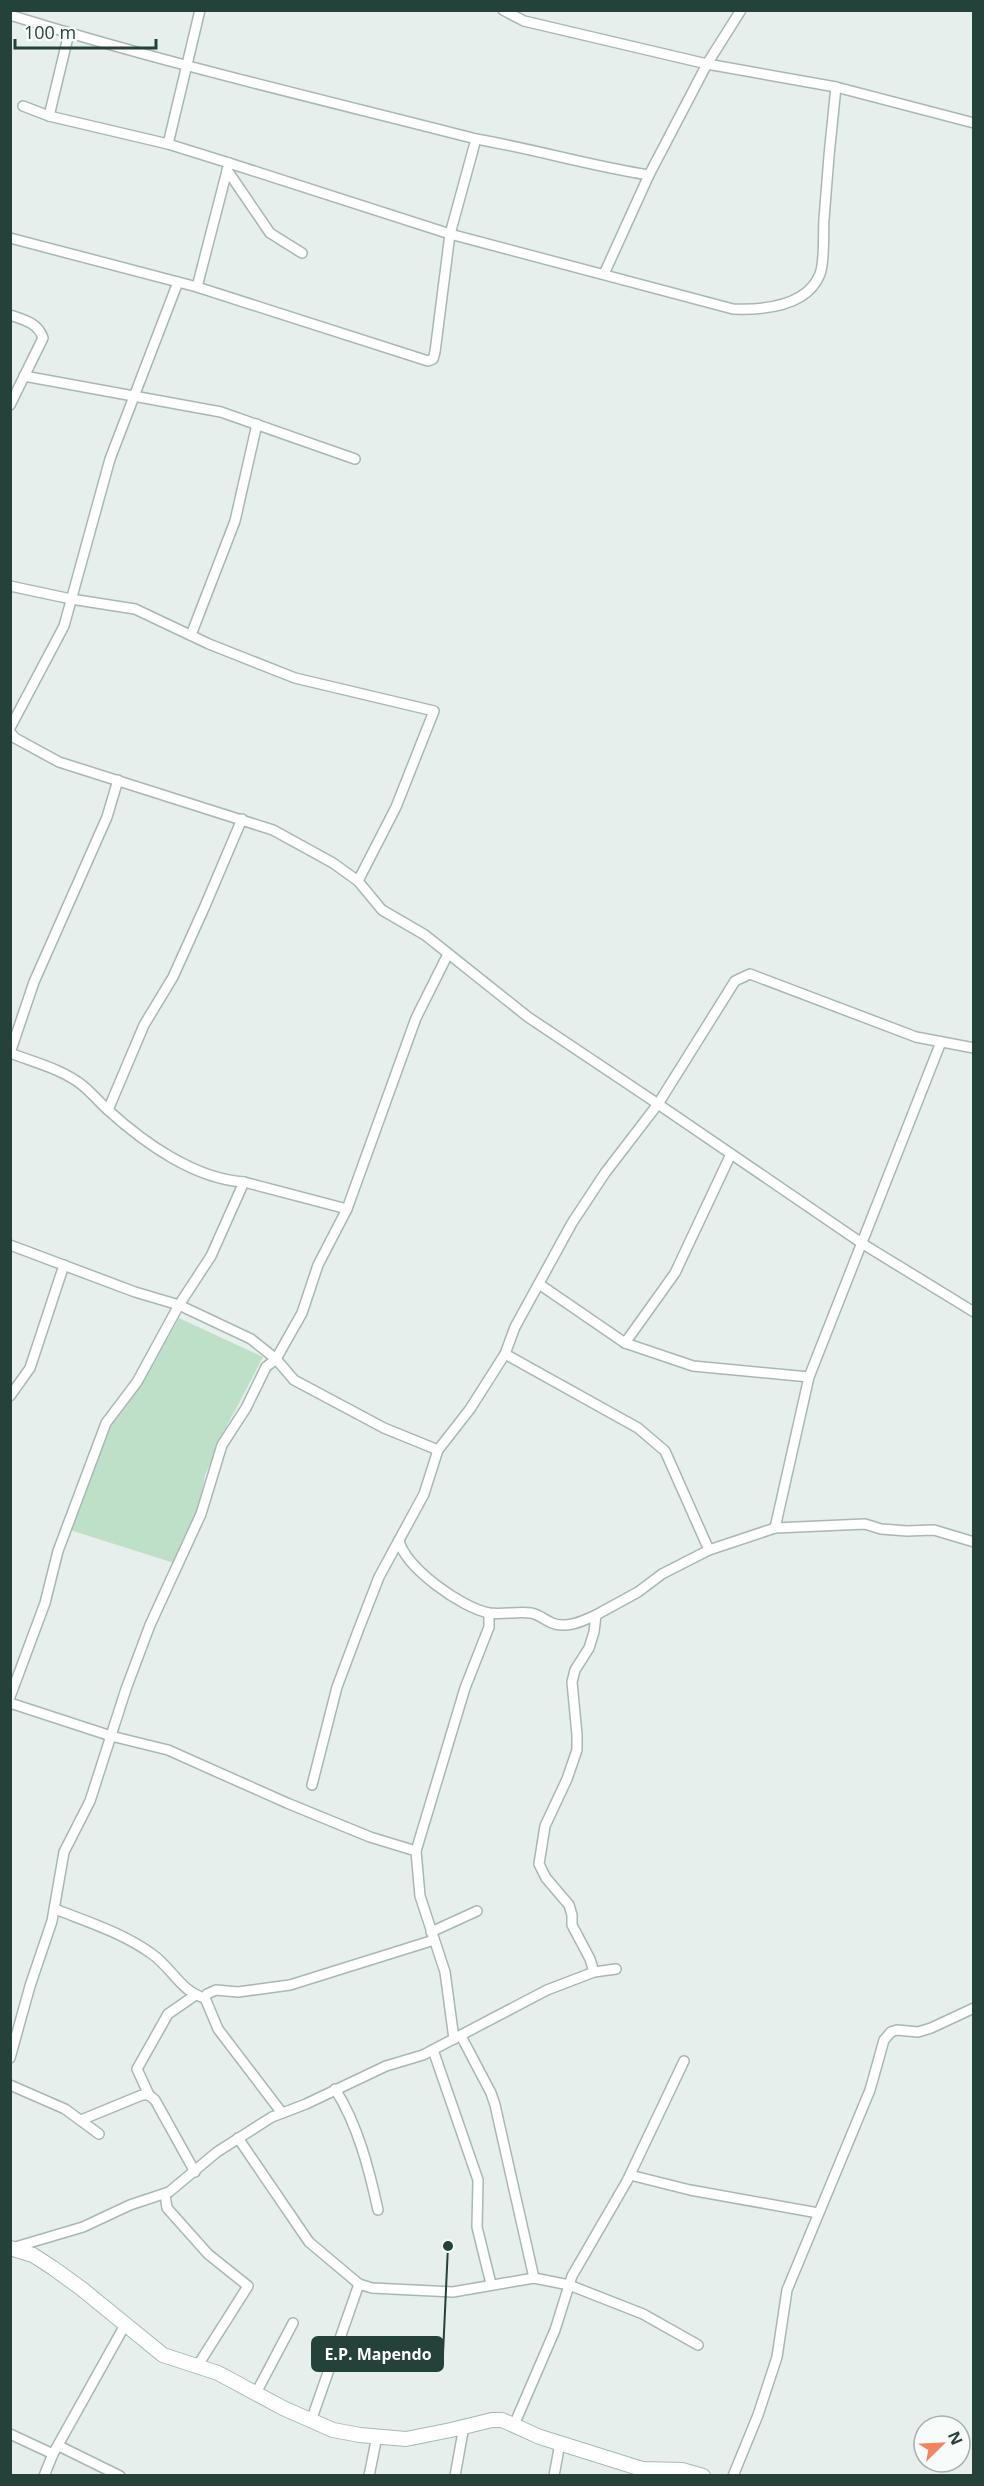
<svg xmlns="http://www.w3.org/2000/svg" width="984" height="2486" font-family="'Open Sans',sans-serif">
<rect width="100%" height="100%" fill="#e6efeb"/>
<path fill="#bfe0c8" d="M179 1318 263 1357 228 1424 205 1475 199 1508 174 1563 70 1530 116 1414 144 1380Z"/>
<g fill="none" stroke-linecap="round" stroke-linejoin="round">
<g stroke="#a8b8b2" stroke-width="12">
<g id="street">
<path d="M503 10 524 21 707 64 836 87 974 123"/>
<path d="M10 15C164 63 320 99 476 139"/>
<path d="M23 106 49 116 168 144"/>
<path d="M49 116 69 33"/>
<path d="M229 163 450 234 733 309C763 310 807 307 820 274 825 261 823 233 824 219 827 175 831 131 836 87"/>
<path d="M227 170 270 233 302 253"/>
<path d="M10 238 197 287 428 361 433 359 435 352 450 234 476 139C534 149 591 166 649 175L707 64 741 10"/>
<path d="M604 274 649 175"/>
<path d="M197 287 229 163 168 144 200 10"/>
<path d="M10 315C25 320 38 323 43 338L10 405"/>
<path d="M24 376 221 412 355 459"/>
<path d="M10 586 71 599 135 609 209 644 295 678 434 711 396 807 358 881"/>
<path d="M191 635 235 521 257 424"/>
<path d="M10 728 64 626 110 459 178 282"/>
<path d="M10 732 15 738 59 762 273 830 333 863 358 881 382 910 425 935 528 1017 658 1104 735 981 750 974 916 1037 974 1048"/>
<path d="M10 1053C33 1062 62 1069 82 1085 91 1092 99 1102 108 1110 144 1143 195 1179 244 1182L347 1209"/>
<path d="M10 1053 34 982 107 817 118 780"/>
<path d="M108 1110 144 1025 173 977 205 906 242 819"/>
<path d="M10 1245 135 1292 179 1305 251 1339 276 1359 294 1380 384 1428 438 1450"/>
<path d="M539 1284 625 1343 693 1366 809 1377"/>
<path d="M625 1343 675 1273 731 1154"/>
<path d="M505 1354 638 1428 665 1451 709 1550"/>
<path d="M10 1396 30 1368 64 1265"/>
<path d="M775 1528 809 1377 941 1042"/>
<path d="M399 1540C404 1567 462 1608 489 1613 503 1615 518 1611 531 1613 538 1614 545 1620 552 1623 566 1629 583 1621 596 1615"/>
<path d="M10 1697 45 1603 58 1551 106 1423 137 1382 179 1305 211 1256 244 1182"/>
<path d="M10 1703 111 1736 168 1750 287 1803 370 1837 416 1851"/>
<path d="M312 1785 337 1687 358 1631 379 1577 424 1494 438 1450 470 1409 505 1354 515 1327 572 1223 605 1173 658 1104 863 1244 974 1312"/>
<path d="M55 1909C88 1922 123 1933 152 1954 172 1968 181 1992 205 1998"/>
<path d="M431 1932 477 1911"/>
<path d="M594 1972 590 1959 572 1925V1915L569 1905 546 1878 539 1864 545 1826 567 1779 577 1750V1735L572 1682 575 1670 589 1648 594 1632 596 1615 638 1592 662 1574 709 1550 775 1528 865 1524 881 1529 907 1531 934 1530 974 1542"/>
<path d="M461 2036 491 2093 495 2105 534 2278"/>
<path d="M454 2039 445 1972 420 1896 416 1851 465 1688 489 1627V1613"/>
<path d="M433 2050 478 2180 477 2227 491 2284"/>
<path d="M10 2058 30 1986 52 1921 64 1852 90 1801 126 1689 150 1625 201 1514 222 1445 246 1408 266 1367 276 1359 302 1313 318 1265 347 1209 416 1018 448 954"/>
<path d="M10 2085 65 2109 99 2134"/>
<path d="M335 2089C358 2125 369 2169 378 2210"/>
<path d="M149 2095 137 2069 168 2014 194 1996"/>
<path d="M282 2113 218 2029 205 1998 207 1994 216 1990 238 1992 290 1985 434 1940"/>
<path d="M81 2120 142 2095H149L155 2100 195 2172"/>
<path d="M238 2138 309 2242 359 2284 372 2288 453 2292 534 2278 569 2285 643 2314 698 2345"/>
<path d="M630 2175 690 2190 818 2213"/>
<path d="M165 2194 167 2208 208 2254 248 2286 198 2365"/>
<path d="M12 2248 83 2227 130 2205 169 2192 217 2152 272 2117 306 2104 386 2066 423 2055 547 1990 594 1972 616 1969"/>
<path d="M256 2393 293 2323"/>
<path d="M311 2421 359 2284"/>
<path d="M514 2425 555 2330 572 2276 627 2181 684 2061"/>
<path d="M10 2434 53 2454"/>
<path d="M59 2446 120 2476"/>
<path d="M44 2476 53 2454 125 2325"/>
<path d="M369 2476 377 2436"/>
<path d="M455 2476 464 2426"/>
<path d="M554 2476 560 2443"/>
<path d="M733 2476 758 2415 777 2357 787 2290 870 2090 884 2040 891 2032 897 2030 918 2032 931 2028 974 2008"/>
</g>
</g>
<g stroke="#a4bbb3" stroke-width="16">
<path id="secondary" d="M10 2248 33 2255 53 2268 82 2289 163 2355 218 2373 283 2408 333 2430 360 2435 406 2439 451 2430 492 2420H502L540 2437 642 2469 682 2470 703 2476"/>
</g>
<use href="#street" stroke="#fff" stroke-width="9"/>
<use href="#secondary" stroke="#fff" stroke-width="14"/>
</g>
<path fill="none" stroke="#24423a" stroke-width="2" d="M448 2246L443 2354"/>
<circle fill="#24423a" stroke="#f7fbf9" stroke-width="2" cx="448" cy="2246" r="6"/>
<rect fill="#24423a" stroke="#24423a" stroke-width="2" x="312" y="2337" width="131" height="34" rx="6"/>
<g font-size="16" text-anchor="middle" font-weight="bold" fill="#fff">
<text x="378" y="2360">E.P. Mapendo</text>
</g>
<rect width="984" height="2486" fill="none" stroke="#24423a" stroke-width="24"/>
<g transform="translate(942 2444) rotate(66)"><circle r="28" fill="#f7fbf9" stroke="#a3b1ad" stroke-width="1.5"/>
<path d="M0-4.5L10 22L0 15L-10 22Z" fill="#f4845f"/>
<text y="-9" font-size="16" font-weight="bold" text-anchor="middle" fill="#24423a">N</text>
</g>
<path d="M15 39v9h141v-9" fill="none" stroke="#24423a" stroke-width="3"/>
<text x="24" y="39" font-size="18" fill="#24423a" stroke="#f7fbf9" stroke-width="4.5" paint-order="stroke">100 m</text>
</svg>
